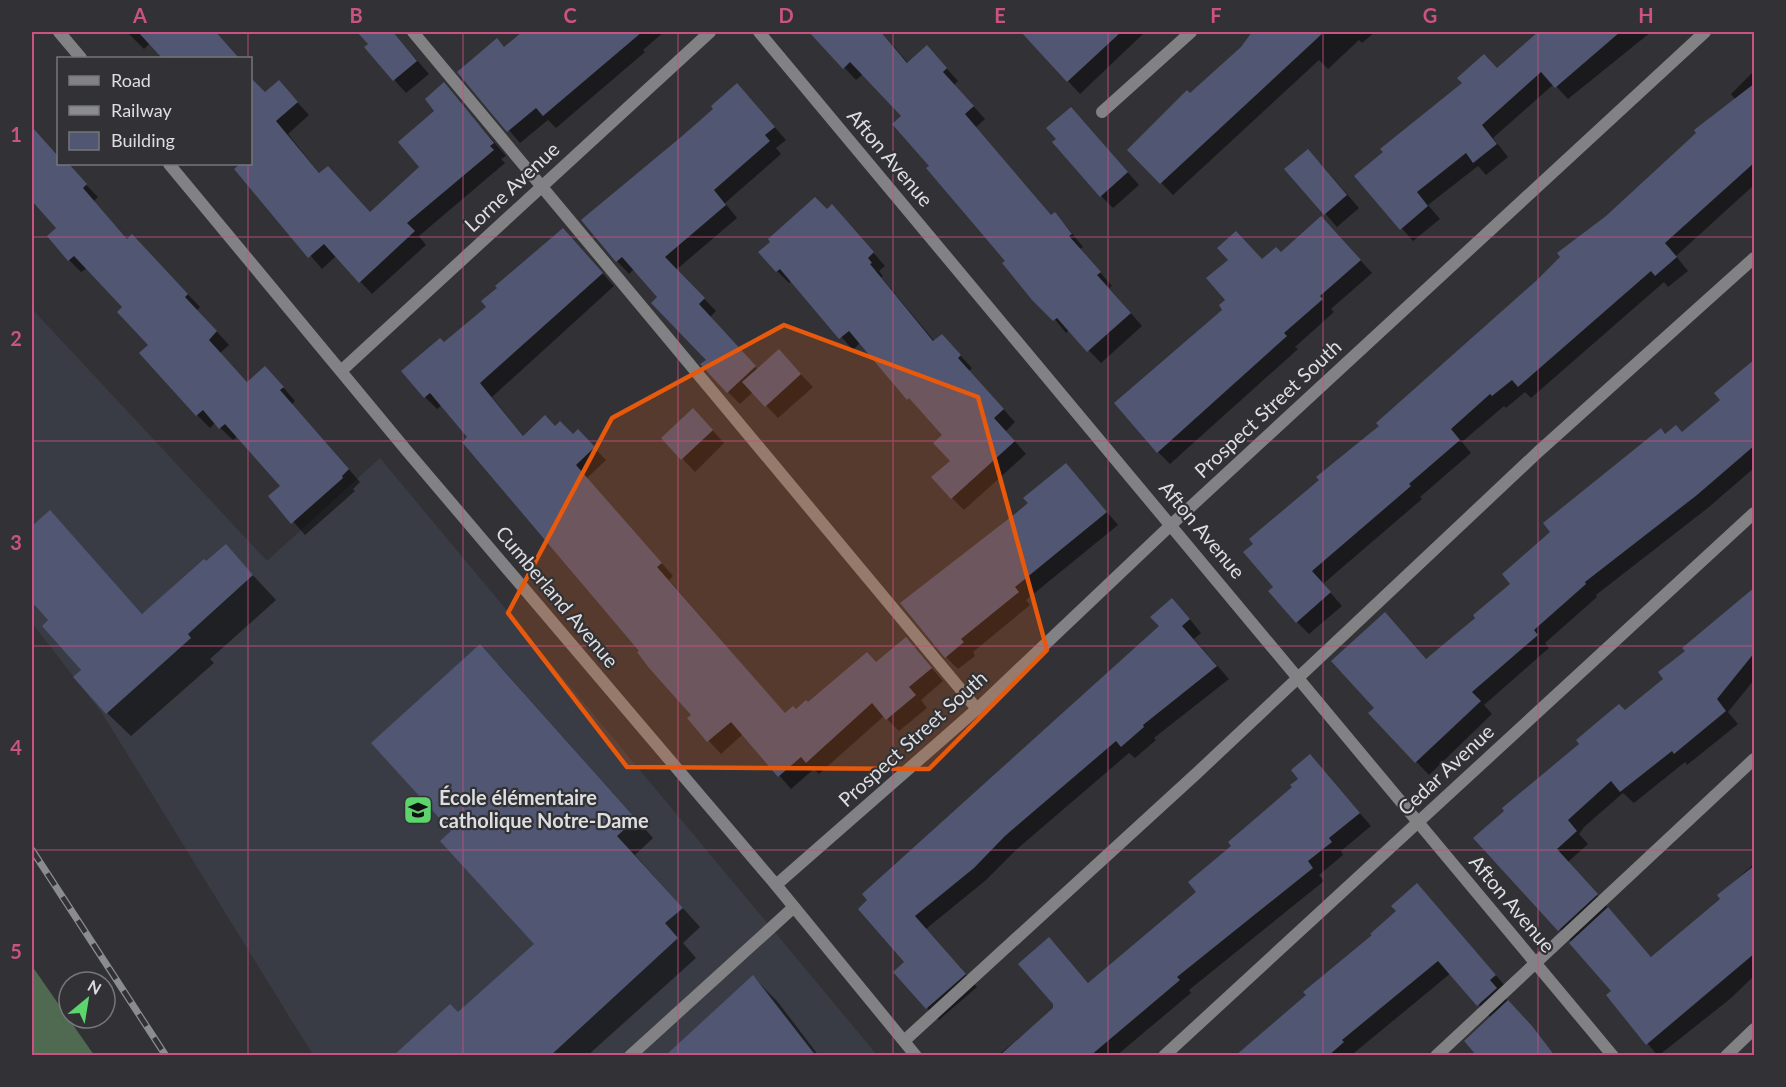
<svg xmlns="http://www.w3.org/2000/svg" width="1786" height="1087" font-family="Lato,sans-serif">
<rect width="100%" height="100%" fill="#323236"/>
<path fill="#3a3c45" d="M32 309 267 561 380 458 877 1055H313L102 713 32 623Z"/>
<path fill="#506951" d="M32 966 94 1055H32Z"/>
<g fill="#0007">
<path d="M127 32H216L239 58H164L150 43 144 49Z"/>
<path d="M384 32H392L429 74 406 93 365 47Z"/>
<path d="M544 32H664L643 50 645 52 556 128 548 120 520 143 459 72 504 48H524Z"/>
<path d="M811 32H881L909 64 939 60 958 81 954 85 985 119 976 127 1052 217 1055 214 1067 227 1083 247 1080 249 1112 286 1109 288 1142 326 1101 363 1069 330 1066 333 931 166 903 116 863 74 856 80Z"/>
<path d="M1037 32H1145L1080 94 1029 39Z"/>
<path d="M1255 32H1375L1362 43 1359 40 1328 69 1319 60 1173 195 1129 150 1242 48Z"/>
<path d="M1540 32H1651L1568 99 1554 84 1493 138 1508 157 1486 175 1478 166 1428 205 1440 219 1413 241 1356 176 1497 69Z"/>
<path d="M1754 71V185L1676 256 1688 271 1668 287 1664 282 1531 398 1525 392 1506 408 1504 406 1462 442 1471 453 1420 497 1422 499 1323 584 1342 606 1309 634 1297 622 1275 587 1381 427 1735 99 1731 94Z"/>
<path d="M279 82 309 115 288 134 320 174 370 214 422 167 444 84 506 156 501 159 505 163 419 236 426 245 372 294 336 256 322 269 236 169 242 164H250L265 94Z"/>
<path d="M737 85 786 140 776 148 781 154 725 203 737 218 676 270 716 311 710 317 758 370 791 364 813 387 778 418 753 392 740 404 728 392 708 360 659 297 634 269 629 274 617 261 715 109Z"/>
<path d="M1083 121 1139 185 1113 208 1101 196Z"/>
<path d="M32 129 58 156V164H66L98 197 94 201 128 240 144 249 200 307 197 310 229 345 220 353 248 383 277 380 295 401 292 404 360 482 353 489 355 491 305 535 271 496 282 486 238 436 233 440 215 423 210 428 197 415 141 353 150 345 124 307 87 268 81 272 69 260 58 228 32 200Z"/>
<path d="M1320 163 1359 208 1337 227 1286 169Z"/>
<path d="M832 206 885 266 879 271 883 276 881 277 935 342 942 336 972 368 969 371 1015 422 1006 431 1026 454 964 510 952 498V461L944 435 861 342 853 350 792 281 789 283 777 271Z"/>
<path d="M1333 230 1372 273 1331 309 1334 312 1295 347 1298 349 1170 464 1158 452 1224 310 1263 261Z"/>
<path d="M575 242 614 286 492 397 524 437 555 428 573 436 578 431 606 460 587 478 673 576 669 580 786 715 876 664 906 639 943 681 921 700 927 708 899 731 884 716 819 774 814 769 791 789 743 734 721 754 709 741 689 718 693 715 469 437 442 405 437 409 425 397 444 344Z"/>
<path d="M1754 361V468L1709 507 1596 595 1597 597 1545 643 1549 648 1484 705 1492 714 1429 775 1370 713 1512 584 1552 532 1661 430 1666 435 1682 433 1722 400Z"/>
<path d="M705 422 724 443 695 472 663 438Z"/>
<path d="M1078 478 1118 525 1026 600 1030 605 973 652 975 656 958 669 946 657 1030 504Z"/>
<path d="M50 512 143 615 226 546 276 600 210 659 214 663 131 736 107 713 50 620 32 599V528Z"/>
<path d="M1754 589V680L1728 712 1738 724 1687 765 1685 762 1634 803 1623 793 1584 827 1579 834 1588 844 1568 862 1652 958 1722 899 1719 895 1754 864V976L1730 999 1658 1056 1608 996 1614 991 1572 942 1475 839 1666 679 1687 651Z"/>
<path d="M1184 612 1201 633 1194 639 1229 679 1154 738 1156 740 1135 758 1129 753 1017 849 986 880 926 929 977 987 939 1020 927 1008 906 962 860 909Z"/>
<path d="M498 664 653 838 635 855 700 927 683 943 696 958 587 1056H395L459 1014 536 944 453 831Z"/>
<path d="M1310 756 1371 826 1341 851 1343 855 1319 875 1324 881 1189 990 1191 993 1116 1056H997L1055 1009 1049 939 1089 984 1198 892 1233 846 1295 787Z"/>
<path d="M1429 898 1507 988 1501 993 1555 1056H1479L1491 1018 1451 973 1354 1053 1355 1056H1241Z"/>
<path d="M753 977 777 1001 819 1056H667Z"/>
</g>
<g fill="#515673">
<path d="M138 32H216L239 58H162Z"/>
<path d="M357 32H393L417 61 393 81 364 47 368 44Z"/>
<path d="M522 32H642L543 116 536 108 507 132 457 72 497 38 504 47Z"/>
<path d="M809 32H881L907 63 927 45 947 68 943 72 974 106 965 114 1051 215 1055 212 1072 234 1069 236 1101 272 1097 275 1131 313 1087 352 1057 318 1053 321 1032 300 1002 263 1005 261 926 168 929 166 892 124 901 116 850 62 843 69Z"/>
<path d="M1021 32H1121L1067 82Z"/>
<path d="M1252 32H1324L1160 184 1127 150 1187 90 1190 93 1241 47Z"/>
<path d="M1538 32H1620L1555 88 1541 72 1482 125 1497 144 1473 163 1466 153 1417 192 1428 206 1400 230 1354 176 1383 152 1380 149 1462 83 1457 78 1484 54 1497 68Z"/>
<path d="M250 77 265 92 279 80 298 102 276 121 319 173 328 166 370 212 419 167 398 142 434 111 425 99 444 82 494 143 490 146 494 150 407 223 415 231 359 283 324 244 308 258 234 169 240 164H250Z"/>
<path d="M737 83 775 127 765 135 770 141 714 190 726 205 665 257 705 298 699 304 756 366 727 393 700 364 706 360 651 303 657 297 622 257 616 262 581 220 681 137 713 109 711 106Z"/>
<path d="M1755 83V162L1665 243 1677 257 1655 276 1651 271 1518 387 1512 380 1492 396 1490 394 1451 429 1460 440 1409 484 1411 486 1312 571 1331 592 1296 623 1268 591 1273 587 1243 552 1253 544 1249 539 1319 480 1316 477 1379 426 1376 423 1537 280 1560 257 1557 253 1606 216 1696 133 1694 130Z"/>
<path d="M1071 107 1128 172 1100 197 1052 142 1056 139 1046 128Z"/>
<path d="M32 127 58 156V164H69L87 184 83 188 127 239 132 234 188 294 185 297 217 331 209 340 247 382 265 366 284 387 280 390 349 469 342 476 343 478 291 524 268 496 280 486 225 424 219 429 203 410 196 416 139 353 148 345 117 312 122 307 74 256 68 261 47 236 56 228 32 201Z"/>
<path d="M1308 149 1347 195 1324 215 1284 169Z"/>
<path d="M815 197 827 209 832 204 874 252 868 258 872 263 870 264 933 341 942 334 961 355 958 358 1004 409 994 418 1015 441 951 499 931 477 950 461 933 443 942 435 909 398 907 400 849 331 839 339 780 269 776 272 758 252 770 242 768 239Z"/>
<path d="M1321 216 1361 260 1320 296 1323 299 1284 333 1287 336 1157 453 1114 403 1222 310 1219 305 1225 300 1206 278 1228 260 1217 248 1236 231 1262 259 1276 247 1281 252Z"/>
<path d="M563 228 603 273 480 383 523 436 545 415 555 426 560 421 573 434 578 429 595 447 576 465 662 563 657 567 785 713 793 706 796 709 806 700 808 702 867 652 876 662 906 637 932 668 909 687 916 695 886 720 872 703 806 763 801 757 778 777 731 722 707 742 687 718 691 715 649 668 637 652 639 651 462 442 467 437 430 393 424 398 401 371 440 338 444 342 486 307 481 301 497 288 495 286Z"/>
<path d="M779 349 801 374 765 407 742 382Z"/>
<path d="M1755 359V445L1697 495 1585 582 1586 584 1534 630 1538 635 1472 692 1481 701 1415 763 1368 713 1374 708 1331 661 1385 612 1426 659 1475 618 1473 615 1510 584 1502 574 1550 532 1543 523 1661 428 1665 434 1676 425 1682 432 1720 400 1714 393Z"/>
<path d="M693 408 713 430 681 460 661 438Z"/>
<path d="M1066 463 1107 512 1015 587 1019 592 961 639 964 642 945 658 900 603 1016 513 1028 503 1023 498Z"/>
<path d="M50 510 142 614 204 559 206 561 226 544 253 575 188 634 191 638 106 714 73 677 81 670 42 626 48 620 32 602V526Z"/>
<path d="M1755 587V652L1717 699 1726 711 1674 754 1672 751 1620 792 1611 781 1568 820 1577 831 1557 849 1598 894 1558 931 1473 838 1504 811 1502 808 1579 744 1576 740 1608 713 1619 704 1625 710 1663 679 1658 672 1685 651 1682 648Z"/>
<path d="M1172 598 1190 619 1182 626 1217 666 1143 725 1144 727 1121 747 1116 741 1005 836 974 868 915 916 966 974 926 1009 893 972 904 962 858 909 867 900 862 894 1159 626 1150 617Z"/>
<path d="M480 644 636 819 617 836 683 908 665 923 678 938 550 1056H393L450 1004 458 1012 534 944 440 841 451 831 371 743Z"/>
<path d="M1310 754 1360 813 1329 838 1332 842 1308 861 1313 868 1177 977 1180 980 1090 1056H999L1053 1008V1004L1018 964 1049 937 1088 983 1196 892 1188 882 1231 846 1228 842 1292 787 1290 785 1298 779 1291 770Z"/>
<path d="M1755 865V953L1646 1045 1606 995 1611 991 1569 943 1608 907 1651 957 1720 899 1717 895Z"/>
<path d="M1417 883 1496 975 1490 980 1497 988 1477 1006 1438 961 1342 1040 1344 1042 1328 1056H1235L1306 995 1303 992 1372 935 1370 934 1396 911 1391 906Z"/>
<path d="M753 975 816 1056H665Z"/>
<path d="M1508 1000 1532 1026 1555 1056H1477L1464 1041Z"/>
</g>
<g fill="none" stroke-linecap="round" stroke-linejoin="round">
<g stroke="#828284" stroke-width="12">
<path d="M413 32 977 709"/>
<path d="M904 1041 1197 773 1538 452 1754 258"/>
<path d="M630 1056 794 907"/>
<path d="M1436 1056 1754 759"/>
</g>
<g stroke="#828284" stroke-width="12">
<path d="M59 32 81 58"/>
<path d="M759 32 1613 1056"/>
<path d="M1102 112 1191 32"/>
<path d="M169 164 407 451 776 885 916 1056"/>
<path d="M341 371 710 32"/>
<path d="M776 885 977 709 1172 524 1705 32"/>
<path d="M1164 1056 1754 513"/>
<path d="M1726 1056 1754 1029"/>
</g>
<g stroke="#8b8c8f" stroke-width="7">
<path id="rail" d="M32 850 166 1056"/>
</g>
<use href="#rail" stroke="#323236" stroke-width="4.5" stroke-dasharray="14" stroke-linecap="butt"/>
</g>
<path fill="#e8590c" fill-opacity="0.2" stroke="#e8590c" stroke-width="4.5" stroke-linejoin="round" d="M784 325 978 397 1047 650 929 769 627 767 508 613 612 418Z"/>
<path fill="none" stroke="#ca5383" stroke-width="1.5" stroke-opacity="0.55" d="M248 32V58M463 32V1056M678 32V1056M893 32V1056M1108 32V1056M1323 32V1056M1538 32V1056M248 164V1056M32 237H1754M32 441H1754M32 646H1754M32 850H1754"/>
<defs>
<g id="school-square" transform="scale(1.5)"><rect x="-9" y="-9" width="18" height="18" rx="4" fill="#5cd56d" stroke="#323236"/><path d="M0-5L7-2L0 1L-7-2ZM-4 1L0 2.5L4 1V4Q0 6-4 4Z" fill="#111"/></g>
</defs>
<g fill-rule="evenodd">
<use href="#school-square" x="418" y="810"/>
</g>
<g text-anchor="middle" stroke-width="4.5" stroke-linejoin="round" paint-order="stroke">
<g font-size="20" fill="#dddee0" stroke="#323236">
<text transform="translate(890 158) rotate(50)" y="7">Afton Avenue</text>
<text transform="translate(512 187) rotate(-43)" y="7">Lorne Avenue</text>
<text transform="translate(1268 409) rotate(-43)" y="7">Prospect Street South</text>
<text transform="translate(1202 530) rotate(50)" y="7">Afton Avenue</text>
<text transform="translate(557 597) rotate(50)" y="7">Cumberland Avenue</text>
<text transform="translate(913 739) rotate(-42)" y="7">Prospect Street South</text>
<text transform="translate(1446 770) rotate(-43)" y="7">Cedar Avenue</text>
<text transform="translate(1512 904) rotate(50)" y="7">Afton Avenue</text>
</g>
<g font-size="20" font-weight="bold" fill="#dddee0" stroke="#323236" text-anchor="start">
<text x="439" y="805">École élémentaire<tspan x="439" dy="23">catholique Notre-Dame</tspan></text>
</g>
</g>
<rect width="1786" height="1087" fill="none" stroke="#323236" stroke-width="66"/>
<rect x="57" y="57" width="195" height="108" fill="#323236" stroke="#76777a" stroke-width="1.5"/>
<rect x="69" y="76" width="30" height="9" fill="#828284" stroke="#76777a" stroke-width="1.5"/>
<text x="111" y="87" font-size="18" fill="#dddee0">Road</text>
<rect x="69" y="106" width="30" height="9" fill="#8b8c8f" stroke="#76777a" stroke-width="1.5"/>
<text x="111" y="117" font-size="18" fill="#dddee0">Railway</text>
<rect x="69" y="132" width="30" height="18" fill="#515673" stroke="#76777a" stroke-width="1.5"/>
<text x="111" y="147" font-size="18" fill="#dddee0">Building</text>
<g transform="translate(87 1000) rotate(30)"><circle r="28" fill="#323236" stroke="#76777a" stroke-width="1.5"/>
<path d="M0-4.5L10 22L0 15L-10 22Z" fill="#5cd56d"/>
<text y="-9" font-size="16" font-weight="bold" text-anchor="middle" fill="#dddee0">N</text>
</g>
<rect x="33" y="33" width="1720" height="1021" fill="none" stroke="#ca5383" stroke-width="2"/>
<g font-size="20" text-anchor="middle" font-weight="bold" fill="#ca5383">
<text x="140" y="23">A</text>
<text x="356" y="23">B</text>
<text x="570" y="23">C</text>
<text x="786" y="23">D</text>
<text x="1000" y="23">E</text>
<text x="1216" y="23">F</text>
<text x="1430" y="23">G</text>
<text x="1646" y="23">H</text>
<text x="16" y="142">1</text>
<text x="16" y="346">2</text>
<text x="16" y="550">3</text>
<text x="16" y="755">4</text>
<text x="16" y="959">5</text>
</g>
</svg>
